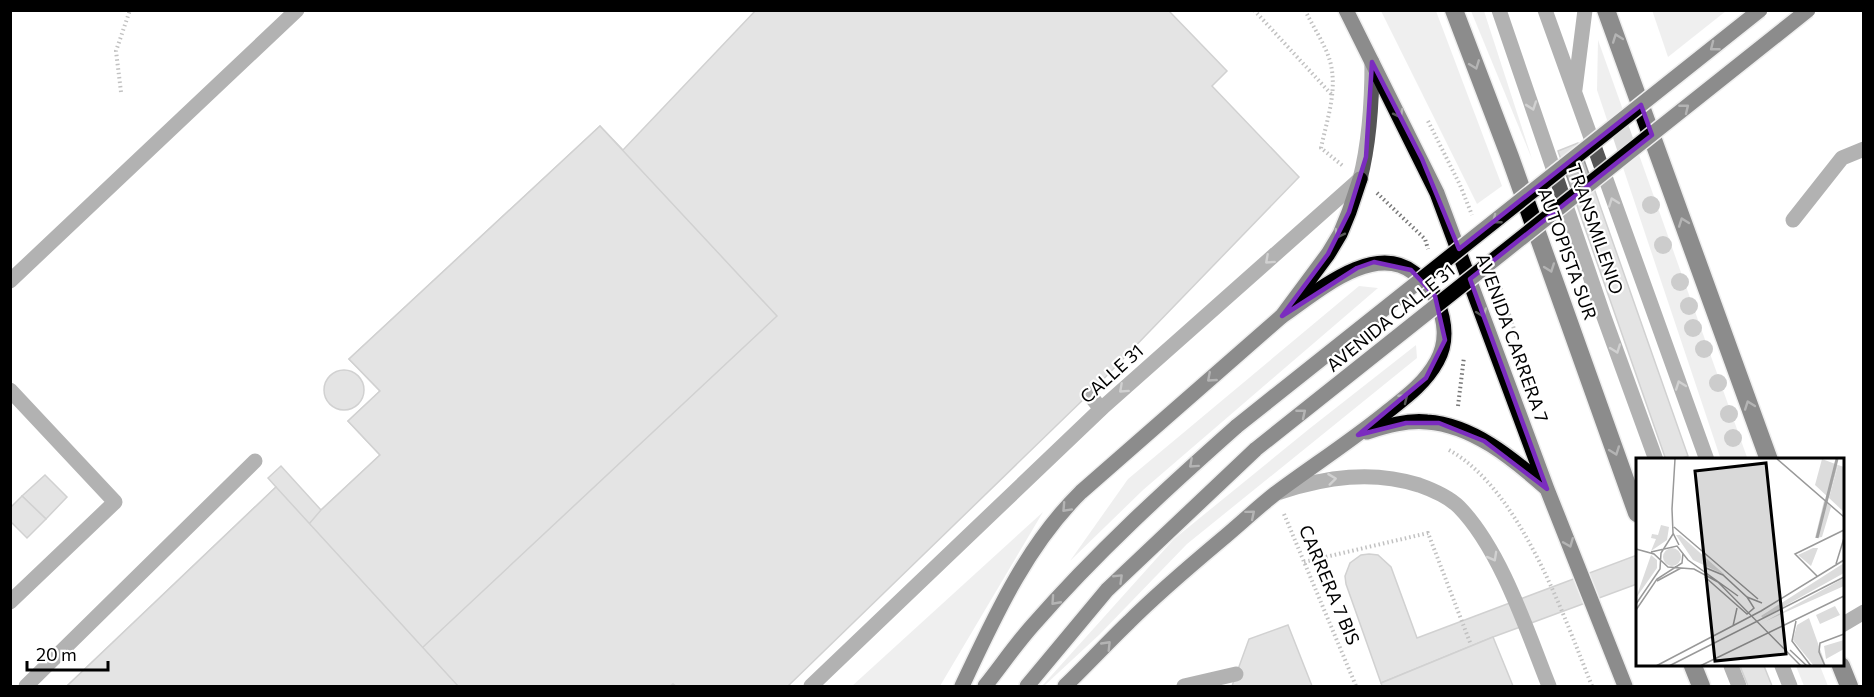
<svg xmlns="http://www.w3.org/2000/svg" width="1874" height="697" font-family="Commissioner,sans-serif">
<rect width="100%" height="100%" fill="#fff"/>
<g fill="#dcdcdc">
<path d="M1652 10H1726V11L1668 57Z"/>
<path d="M1381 11H1436L1502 186 1477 204Z"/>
<path d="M1471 11H1484L1532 159Z"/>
<path d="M1598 40 1748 460H1721L1716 445 1597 90Z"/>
<path d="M1359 286 1378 288 1143 490 1070 561 1128 479Z"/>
<path d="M1416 345 1417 358 1187 544 1099 635 1044 686H1042L1174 539 1309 429Z"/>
<path d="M1043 512 940 686H852Z"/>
<path d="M1796 666H1820L1828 686H1804Z"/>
</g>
<g fill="#c4c4c4" stroke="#999" stroke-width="1.5">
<path d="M756 10H1168L1227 71 1212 86 1299 177 1089 394 788 686H676L673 684 670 686H67L276 487 268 478 281 466 321 510 380 455 348 421 380 391 349 359 600 126 623 150Z"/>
<path d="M600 126 777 316 422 648 309 524 321 510 380 455 348 421 380 391 349 359Z"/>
<path d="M1578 143 1688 456 1677 460H1666L1558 151Z"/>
<circle cx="344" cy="390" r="20"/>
<path d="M45 475 67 497 46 519 22 496Z"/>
<path d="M276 487 458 686H67Z"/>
<path d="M22 496 46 519 27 538 10 521V508Z"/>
<path d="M1369 554 1378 555 1391 567 1417 638 1637 555V584L1493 637 1381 683 1346 584 1345 576 1350 563 1361 555Z"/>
<path d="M1288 625 1312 686H1232L1249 639Z"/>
<path d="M1493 637 1513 686H1382L1381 683Z"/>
<path d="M1740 666H1764L1772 686H1748Z"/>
</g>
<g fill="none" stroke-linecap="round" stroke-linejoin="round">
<g stroke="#dbdbdb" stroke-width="18">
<g id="major">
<path d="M1346 10 1437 193 1547 489 1625 686"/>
<path d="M1367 432C1386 426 1407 420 1427 422 1472 425 1512 458 1545 487"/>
<path d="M962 686C994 618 1026 546 1081 492L1282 316 1328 254 1340 234 1349 212 1360 179"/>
<path d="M985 686C1001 666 1016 644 1033 625 1096 553 1166 489 1237 426"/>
<path d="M1027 686 1107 590 1256 449"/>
<path d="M1065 686C1087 665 1107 643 1129 622 1158 593 1190 566 1221 540 1239 525 1257 508 1276 493 1311 467 1348 443 1383 415 1403 399 1424 385 1437 361 1448 341 1445 321 1437 301 1432 289 1424 281 1414 273 1373 241 1315 294 1282 316"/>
</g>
</g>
<g stroke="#dbdbdb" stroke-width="21">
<g id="highway">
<path d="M1454 10 1510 157 1637 513"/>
<path d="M1606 10 1769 460"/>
<path d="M1693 666 1701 686"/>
<path d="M1841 666 1849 686"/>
</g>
</g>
<g stroke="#777" stroke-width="4" stroke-dasharray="1.5 3" stroke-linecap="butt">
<path d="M1254 10 1332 95"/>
<path d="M1305 10C1313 27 1325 44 1330 61 1338 90 1327 119 1321 148L1343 166"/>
<path d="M121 92 116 51 130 10"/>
<path d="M1428 121 1460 185 1472 215"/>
<path d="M1377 193 1425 239 1428 249"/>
<path d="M1499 284 1526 365"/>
<path d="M1458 406 1464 357"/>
<path d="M1449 450C1520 489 1563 614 1592 686"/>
<path d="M1284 514 1356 686"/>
<path d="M1304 562 1428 533 1471 645"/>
</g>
<g stroke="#555" stroke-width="15">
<path d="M1499 10 1604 317 1656 460"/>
<path d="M1545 10 1707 460"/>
<path d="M1575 89 1585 10"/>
<path d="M1793 220 1842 158 1864 149"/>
<path d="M10 281 297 10"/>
<path d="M10 390 115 502 10 602"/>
<path d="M1089 394 1101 409"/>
<path d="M1280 492C1326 477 1372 470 1419 485 1433 490 1448 496 1459 507 1501 550 1527 631 1549 686"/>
<path d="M1842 625 1864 612"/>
<path d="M1731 666 1739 686"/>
<path d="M1782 666 1790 686"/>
<path d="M26 686 255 461"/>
<path d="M811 686 1101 409 1360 179C1370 140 1372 102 1372 62"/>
<path d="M1184 686 1236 674"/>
</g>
<use href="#major" stroke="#000" stroke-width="15"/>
<use href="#highway" stroke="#000" stroke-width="18"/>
<g stroke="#dbdbdb" stroke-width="18" stroke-linecap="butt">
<g id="major-bridge">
<path d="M1237 426 1760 10"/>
<path d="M1256 449 1808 10"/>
</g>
</g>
<use href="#major-bridge" stroke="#000" stroke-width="15"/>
</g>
<g fill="#8f8f8f">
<circle cx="1651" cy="205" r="9"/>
<circle cx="1663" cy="245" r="9"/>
<circle cx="1680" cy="282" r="9"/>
<circle cx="1689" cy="306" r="9"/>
<circle cx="1693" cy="328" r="9"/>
<circle cx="1704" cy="349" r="9"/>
<circle cx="1718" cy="383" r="9"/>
<circle cx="1729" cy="414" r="9"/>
<circle cx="1733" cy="438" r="9"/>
</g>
<defs><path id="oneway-chevron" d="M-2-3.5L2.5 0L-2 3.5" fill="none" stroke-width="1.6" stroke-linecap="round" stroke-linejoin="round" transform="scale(1.5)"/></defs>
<g stroke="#595959">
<use href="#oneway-chevron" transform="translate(1617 38) rotate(-110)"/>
<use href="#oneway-chevron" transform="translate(1714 47) rotate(142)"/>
<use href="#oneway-chevron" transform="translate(1475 65) rotate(69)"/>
<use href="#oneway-chevron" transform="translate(1685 108) rotate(-39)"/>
<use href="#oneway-chevron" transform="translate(1399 114) rotate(63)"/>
<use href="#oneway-chevron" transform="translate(1496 220) rotate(142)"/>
<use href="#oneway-chevron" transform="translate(1683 222) rotate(-110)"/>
<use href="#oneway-chevron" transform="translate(1339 234) rotate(117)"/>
<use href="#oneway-chevron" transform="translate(1550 268) rotate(70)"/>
<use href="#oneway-chevron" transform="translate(1482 313) rotate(70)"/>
<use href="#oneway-chevron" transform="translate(1211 378) rotate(139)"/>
<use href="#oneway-chevron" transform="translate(1404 398) rotate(-39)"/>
<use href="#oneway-chevron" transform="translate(1749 405) rotate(-110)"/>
<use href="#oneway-chevron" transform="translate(1302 413) rotate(-39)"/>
<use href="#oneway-chevron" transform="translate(1615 451) rotate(70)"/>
<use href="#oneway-chevron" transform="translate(1193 464) rotate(138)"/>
<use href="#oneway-chevron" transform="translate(1066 508) rotate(133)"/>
<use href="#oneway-chevron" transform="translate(1251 514) rotate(-40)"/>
<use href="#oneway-chevron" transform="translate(1569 543) rotate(68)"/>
<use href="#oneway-chevron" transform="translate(1119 578) rotate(-44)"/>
<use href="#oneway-chevron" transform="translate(1055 601) rotate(132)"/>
<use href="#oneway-chevron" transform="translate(1107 645) rotate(-46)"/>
</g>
<g stroke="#999">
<use href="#oneway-chevron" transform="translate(1532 106) rotate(71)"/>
<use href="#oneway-chevron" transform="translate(1613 202) rotate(-110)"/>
<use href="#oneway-chevron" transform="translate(1269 260) rotate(138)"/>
<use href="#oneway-chevron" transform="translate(1616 349) rotate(70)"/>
<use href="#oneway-chevron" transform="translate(1680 385) rotate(-110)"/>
<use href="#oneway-chevron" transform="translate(1123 389) rotate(138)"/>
<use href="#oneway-chevron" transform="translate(1332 479) rotate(-7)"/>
<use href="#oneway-chevron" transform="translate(1493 557) rotate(61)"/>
</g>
<path d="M0 0H1874V697H0ZM1372 62 1422 159 1459 249 1641 105 1652 135 1470 279 1547 489 1484 441 1439 423H1406L1358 435 1426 378 1445 340 1435 296 1411 270 1374 262 1357 268 1282 316 1328 254 1349 212 1366 157Z" fill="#fff" fill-opacity=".55" fill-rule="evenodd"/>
<path fill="none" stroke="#7b2cbf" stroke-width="4.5" stroke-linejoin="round" d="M1372 62 1422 159 1459 249 1641 105 1652 135 1470 279 1547 489 1484 441 1439 423H1406L1358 435 1426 378 1445 340 1435 296 1411 270 1374 262 1357 268 1282 316 1328 254 1349 212 1366 157Z"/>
<g text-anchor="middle" stroke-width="4.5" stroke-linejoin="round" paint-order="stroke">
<g font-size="18" fill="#000" stroke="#fff">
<text transform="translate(1595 229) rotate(71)" y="6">TRANSMILENIO</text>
<text transform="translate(1567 254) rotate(70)" y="6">AUTOPISTA SUR</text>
<text transform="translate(1391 318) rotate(-39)" y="6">AVENIDA CALLE 31</text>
<text transform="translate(1512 338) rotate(70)" y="6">AVENIDA CARRERA 7</text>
<text transform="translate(1112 374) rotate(-42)" y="6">CALLE 31</text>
<text transform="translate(1329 585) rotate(67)" y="6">CARRERA 7 BIS</text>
</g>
</g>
<g transform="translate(1636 458)">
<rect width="208" height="208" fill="#fff"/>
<path d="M186 1 202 7 193 40 179 27ZM188 43 195 49 186 79 179 80ZM25 67 33 69 31 82 15 93 20 81 15 80 16 76 22 77ZM40 77H44L89 117 57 102ZM27 99a9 9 0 1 1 18 0a9 9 0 1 1-18 0ZM177 90H182L175 108 162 97ZM15 97 21 102V110L0 140ZM208 105V115L127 160 125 158ZM208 120V128L130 163ZM199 148 204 157 184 166 180 157Z" fill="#dcdcdc"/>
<path d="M202 7 208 9V54L193 40ZM173 160 190 208H178L157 182 161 167ZM208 182V191L190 201 188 188Z" fill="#dcdcdc"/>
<path fill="none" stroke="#a3a3a3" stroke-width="3" d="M181 80 201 1"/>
<path fill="none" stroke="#999" stroke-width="1.5" d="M39 1 36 51 37 75 43 87M141 1 208 59M38 69 122 141M0 91 18 96 32 109 58 111 82 124 165 208M15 94 41 88 52 102 102 138M200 106 208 80M70 110 87 117 111 139 126 145M181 118 159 96 208 72M69 119 111 156 118 150 111 139M21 123 45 110M0 146 24 111 25 95 37 76M0 152 21 121 46 105 47 95M160 163 156 183 175 208M97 168 101 150M154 192 171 208M20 208 125 153 208 102M33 208 208 119M64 208 208 138M189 208 183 194 184 185 208 176"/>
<path fill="#000" fill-opacity="0.15" stroke="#000" stroke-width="3" d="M130 5 150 196 79 203 59 13Z"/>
<rect width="208" height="208" fill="none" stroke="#000" stroke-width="3"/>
</g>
<rect width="1874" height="697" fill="none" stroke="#000000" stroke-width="24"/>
<path d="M27 661v9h81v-9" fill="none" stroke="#000000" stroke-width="3"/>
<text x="36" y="661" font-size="18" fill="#000000" stroke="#ffffff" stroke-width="4.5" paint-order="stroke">20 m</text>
</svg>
